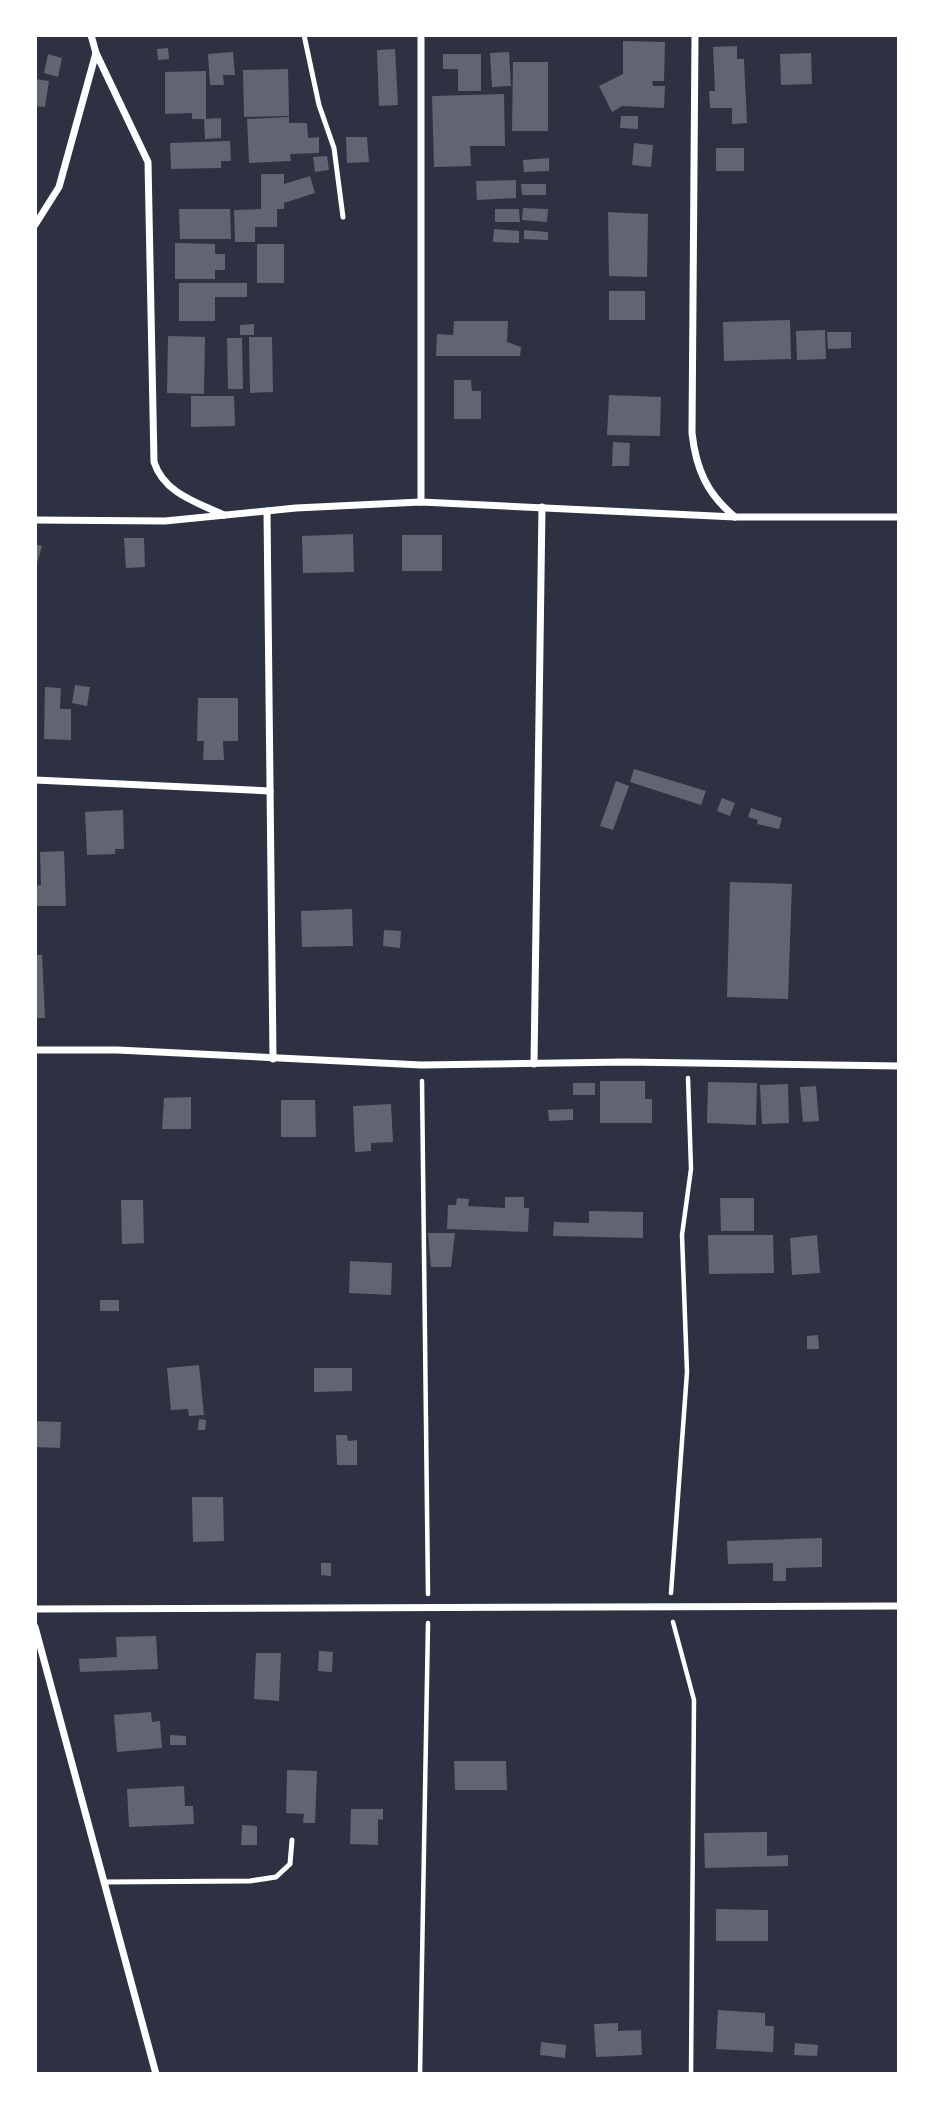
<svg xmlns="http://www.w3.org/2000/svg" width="934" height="2109" font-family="Rubik,sans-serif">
<rect width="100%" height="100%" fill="#2d3142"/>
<g fill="#626471">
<path d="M623 41 665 42 664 81H652L653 86H665L664 108 622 106 612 112 599 86 623 74Z"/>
<path d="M737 46V59H744L747 123 732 124V108H710L709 91H715L713 47Z"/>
<path d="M168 48 169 59 158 60 157 49Z"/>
<path d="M395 49 398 105 379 106 377 50Z"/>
<path d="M233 52 235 75H223L224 85H210L208 54Z"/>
<path d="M509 52 511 86 492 87 490 53Z"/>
<path d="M811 53 812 84 781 85 780 54Z"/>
<path d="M48 54 62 58 58 77 44 73Z"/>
<path d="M443 54H481V91H458V69H443Z"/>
<path d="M513 62H548V131H512Z"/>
<path d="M288 69 289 116 244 117 243 70Z"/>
<path d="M206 71V119H192V113L165 114V72Z"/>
<path d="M35 79 49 81 45 107 35 106Z"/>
<path d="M504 94 505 146H470L471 166 434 167 432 96Z"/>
<path d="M621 116H638V129L620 128Z"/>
<path d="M289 117V123H307L308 138 319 137V153L290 154 291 161 249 163 247 119Z"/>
<path d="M221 118V138L205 139 204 119Z"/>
<path d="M346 137H367L369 162 347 163Z"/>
<path d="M230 141 231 161H221V168L171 169 170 143Z"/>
<path d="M634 143 653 145 651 167 632 165Z"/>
<rect x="716" y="148" width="28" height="23"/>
<path d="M327 156 329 170 315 172 313 157Z"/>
<path d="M549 158V171L524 172 523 160Z"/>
<path d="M261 174H284V184L310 176 315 193 284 203V209H277V227H255V242H235L234 210 261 209Z"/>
<path d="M516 180V198L477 200 476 181Z"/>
<path d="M521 184H546V195H522Z"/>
<path d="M523 208 548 209 547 222 522 220Z"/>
<path d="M179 209H230L231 239H180Z"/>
<path d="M495 209H519L520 222H495Z"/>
<path d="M608 212 648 214 647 277 609 276Z"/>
<path d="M494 229 519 231V243L493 242Z"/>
<path d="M524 230 548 232V240L524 239Z"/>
<path d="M175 243 215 244V254H225V270H215V279H175Z"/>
<rect x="257" y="244" width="27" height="39"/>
<path d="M179 283H247V297H215V321H179Z"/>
<rect x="609" y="291" width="36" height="29"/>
<path d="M790 320 791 359 724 361 723 322Z"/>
<path d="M454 321H508L507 342 521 347 520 356H436L437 334 453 335Z"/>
<path d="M254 324V335H240V325Z"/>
<path d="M825 330 826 359 797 360 796 331Z"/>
<path d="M827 332H851V348L828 349Z"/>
<path d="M168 336 205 337 204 394 167 393Z"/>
<path d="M249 337H272L273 392 250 393Z"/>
<path d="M227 338H242L243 389H228Z"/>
<path d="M454 380H471L472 391H481V419H454Z"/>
<path d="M609 395 661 397 660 436 607 435Z"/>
<path d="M191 396H234L235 426 191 427Z"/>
<path d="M613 442 630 443 629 466H612Z"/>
<path d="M353 534 354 572 303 573 302 536Z"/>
<rect x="402" y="535" width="40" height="36"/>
<path d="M124 538H144L145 567 126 568Z"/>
<path d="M35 544 42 546 36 567H35Z"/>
<path d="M75 685 90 687 87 706 72 703Z"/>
<path d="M45 687 61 688 60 709H71V740L44 739Z"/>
<path d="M198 698H238V741H223L224 760H203L204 741H197Z"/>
<path d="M634 769 706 791 701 805 630 782Z"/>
<path d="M616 781 629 786 613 830 600 826Z"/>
<path d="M722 798 735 803 730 816 717 811Z"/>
<path d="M751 808 782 818 779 829 757 824 758 820 748 817Z"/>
<path d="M123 810 124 849H115V854L87 855 85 812Z"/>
<path d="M64 851 66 906H35V886L41 885 40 852Z"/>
<path d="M730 882 792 884 788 999 727 997Z"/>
<path d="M352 909 353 946 302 947 301 911Z"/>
<path d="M384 930 401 931 400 948 383 946Z"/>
<path d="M35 955H42L45 1018H35Z"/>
<path d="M600 1081H645V1099H652V1123H600Z"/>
<path d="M708 1082 757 1083 756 1125 707 1123Z"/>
<rect x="573" y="1083" width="22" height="12"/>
<path d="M788 1084 789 1123 762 1124 760 1085Z"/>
<path d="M816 1086 819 1121 803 1122 800 1087Z"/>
<path d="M191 1097V1129H162L164 1098Z"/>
<path d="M281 1100H315L316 1137H281Z"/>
<path d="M391 1104 393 1142 371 1143V1151L355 1152 353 1106Z"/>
<path d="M573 1109V1120L549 1121 548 1110Z"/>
<path d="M505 1197H524V1208H529L528 1232 447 1229 448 1205H456L457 1198 469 1199 468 1206 505 1208Z"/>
<path d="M720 1198H754V1231H721Z"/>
<path d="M121 1200H143L144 1243 122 1244Z"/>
<path d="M589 1211 643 1212V1238L553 1236 554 1222 589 1223Z"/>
<path d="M428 1233H455L451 1267H431Z"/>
<path d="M708 1235H773L774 1273 709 1274Z"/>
<path d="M817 1235 820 1273 792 1275 790 1238Z"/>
<path d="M350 1261 392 1263 391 1295 349 1293Z"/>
<rect x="100" y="1300" width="19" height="11"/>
<path d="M818 1335 819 1349H807V1336Z"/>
<path d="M199 1365 204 1415 189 1416 188 1409 171 1410 167 1368Z"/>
<path d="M314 1368H352V1391L314 1392Z"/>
<path d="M199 1419 206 1420 205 1430H198Z"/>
<path d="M35 1421 61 1422 60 1448 35 1447Z"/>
<path d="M336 1435H347L348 1441 357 1440V1465H337Z"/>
<path d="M192 1497H223L224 1541 193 1542Z"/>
<path d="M822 1538V1567L786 1568V1581H773V1563L728 1564 727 1541Z"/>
<path d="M321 1563H331V1576L321 1575Z"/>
<path d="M156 1636 158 1669 80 1672 79 1659 117 1657 116 1637Z"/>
<path d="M319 1651 333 1652 332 1672 318 1671Z"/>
<path d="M256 1653H281L279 1701 254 1699Z"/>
<path d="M151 1712 152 1722 160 1721 162 1748 117 1752 114 1715Z"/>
<path d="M170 1735 186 1736V1745H170Z"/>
<path d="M454 1761H506L507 1790H455Z"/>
<path d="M287 1770 317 1771 315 1823H303L304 1814 286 1813Z"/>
<path d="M184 1786 185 1806H193L194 1824 129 1827 127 1789Z"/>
<path d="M351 1809H383V1820L378 1819V1845L350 1844Z"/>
<path d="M242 1825 257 1826V1845H241Z"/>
<path d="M767 1832V1856L788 1855V1866L705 1868 704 1833Z"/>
<path d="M716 1909 768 1910V1941H716Z"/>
<path d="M718 2010 765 2013V2026H774L773 2052 716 2049Z"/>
<path d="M618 2023V2031L641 2030 642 2055 596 2057 594 2024Z"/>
<path d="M541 2042 566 2045 565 2058 540 2055Z"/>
<path d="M795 2043 818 2045 817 2056 794 2055Z"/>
</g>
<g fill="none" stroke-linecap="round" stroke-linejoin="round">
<g stroke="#fff" stroke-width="4.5">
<path d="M422 1081 428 1594"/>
<path d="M671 1593 687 1372 682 1235 691 1169 688 1078"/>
<path d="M673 1622 694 1700 691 2074"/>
<path d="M420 2074 428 1623"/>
</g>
<g stroke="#fff" stroke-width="5">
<path d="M304 35 319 105 334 148 343 217"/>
<path d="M104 1882 250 1881 276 1877 290 1864 292 1840"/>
</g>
<g stroke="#fff" stroke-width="7">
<path d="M695 35 692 433C696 469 707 494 735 517"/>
<path d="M96 53 148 162 154 462C164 493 196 502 224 515"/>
<path d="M35 225 59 187 96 53 91 35"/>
<path d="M421 502V35"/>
<path d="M267 511 273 1059"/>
<path d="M35 520 165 521 296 508 421 502 735 517H899"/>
<path d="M35 780 270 791"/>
<path d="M35 1050H117L421 1065 625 1062 899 1066"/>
<path d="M534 1064 542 507"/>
<path d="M35 1609 899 1606"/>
<path d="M35 1627 156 2074"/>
</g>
</g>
<rect width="934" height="2109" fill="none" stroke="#ffffff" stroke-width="74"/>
</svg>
